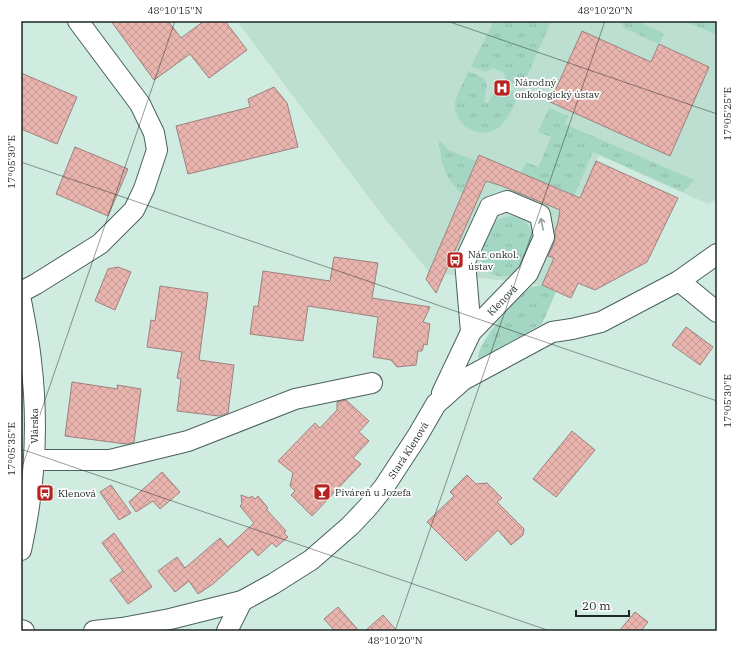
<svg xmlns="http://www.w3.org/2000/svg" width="738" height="652" font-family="'IBM Plex Serif',serif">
<defs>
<pattern id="grass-tufts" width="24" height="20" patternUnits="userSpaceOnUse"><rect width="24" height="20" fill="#a4d7c3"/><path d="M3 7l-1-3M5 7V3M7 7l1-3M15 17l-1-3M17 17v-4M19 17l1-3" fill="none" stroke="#8db8a7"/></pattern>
<pattern id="building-cross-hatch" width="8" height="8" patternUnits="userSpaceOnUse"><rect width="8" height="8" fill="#e8b4ad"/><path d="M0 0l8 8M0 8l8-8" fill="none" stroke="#c69b95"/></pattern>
</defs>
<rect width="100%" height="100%" fill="#d0ebe0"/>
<path fill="#bddfd1" d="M237 21H717V199L708 204 599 155 542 285 429 272 382 215Z"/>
<g fill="url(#grass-tufts)">
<path d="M494 21 551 22 522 87 506 80 504 73 493 68 485 72 471 66Z"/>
<path d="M620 21H637L664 33 659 44 624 28Z"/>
<path d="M684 21H717V35Z"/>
<path d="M468 71 484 78 487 85 484 102 488 103 497 89 502 87 519 94C514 106 508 120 498 128 480 141 453 125 455 103 456 94 465 80 468 71Z"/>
<path d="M549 108 568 116 565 124 694 180 683 192 593 152 574 196 521 173 526 162 538 167 551 137 538 132Z"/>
<path d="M439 140 449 150 476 161 462 193C445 181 440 160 439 140Z"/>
<path d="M512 216C531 221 535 233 529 251 527 255 526 259 524 262 516 278 495 282 484 267 481 263 479 257 480 252 481 247 489 228 493 224 497 218 505 217 512 216Z"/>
<path d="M542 285 556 292 542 324 481 359 478 358C478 342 516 298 530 288 533 286 538 286 542 285Z"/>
</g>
<g fill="url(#building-cross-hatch)" stroke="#9c827e">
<path d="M111 21H168L181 38 204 21H225L247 50 209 78 190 54 154 80Z"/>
<path d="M582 31 651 62 659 44 709 67 670 156 550 102Z"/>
<path d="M21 73 77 97 57 144 21 129Z"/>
<path d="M274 87 287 103 298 147 188 174 176 126 250 107 248 99Z"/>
<path d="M75 147 128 169 108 216 56 194Z"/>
<path d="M479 155 580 198 596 161 678 198 647 262 595 290 578 283 571 298 542 285 554 258 548 256 555 241V231L558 222 560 210 502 186 486 181 436 293 426 279Z"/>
<path d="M334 257 378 263 372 298 430 307 423 322 430 324 427 345 424 344 422 351H418L416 365 397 367 391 360 373 357 378 317 308 306 303 341 250 334 254 306 258 307 263 271 330 281Z"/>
<path d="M118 267 131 272 115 310 95 301 108 269Z"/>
<path d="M160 286 208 293 199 360 234 365 228 413 219 416 177 411 181 379 177 378 182 352 147 347 151 320 155 321Z"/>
<path d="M686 327 713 347 700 365 672 345Z"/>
<path d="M72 382 118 389 117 385 141 389 134 442 126 444 65 436Z"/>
<path d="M346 400 369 421 359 432 369 441 353 458 361 464 312 516 291 495 295 491 290 486 293 473 278 461 315 423 320 428 337 410V402Z"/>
<path d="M572 431 595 450 556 497 533 479Z"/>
<path d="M162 472 180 492 160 509 153 501 136 512 129 502Z"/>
<path d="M467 475 476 484 487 483 502 498 497 502 524 529 523 535 511 545 498 530 466 561 427 522 454 496 450 492Z"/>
<path d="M111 485 131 513 119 520 100 492Z"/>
<path d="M241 495 249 498 252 496 255 499 258 496 268 508 266 509 286 531 284 533 288 537 276 547 272 543 258 556 252 549 213 584 198 594 189 581 175 592 158 571 177 557 185 568 220 538 228 547 254 523 240 506 242 504Z"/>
<path d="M114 533 152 587 128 604 110 580 123 571 102 543Z"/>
<path d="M338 607 359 631H335L324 619Z"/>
<path d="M635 612 648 622 641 631H619Z"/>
<path d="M383 615 397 631H365Z"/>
</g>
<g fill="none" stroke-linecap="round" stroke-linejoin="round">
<g stroke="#4a6258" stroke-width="22">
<g id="minor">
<path d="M679 281 717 312"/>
<path d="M21 292 36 284 100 244 134 210 144 189 157 150 154 133 140 104 78 21"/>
<path d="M21 301C25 321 29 341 31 361 39 426 35 487 21 550"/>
<path id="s1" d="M442 393 471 332 528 273 544 237 540 215 507 201 490 207 465 261 471 332"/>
<path d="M35 460H110L188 441 295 399 372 383"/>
<path d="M21 630 24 631"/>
<path id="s2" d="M94 631 122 628 170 619 242 601 273 584 311 560 350 526 368 507 384 487 418 435 436 404 463 380 552 332 572 329 601 322 679 281 717 254"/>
<path d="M227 631 242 601"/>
</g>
</g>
<use href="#minor" stroke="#fff" stroke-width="20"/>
</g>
<defs><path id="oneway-shaft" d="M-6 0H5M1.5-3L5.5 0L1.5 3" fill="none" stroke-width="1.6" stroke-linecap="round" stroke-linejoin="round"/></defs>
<use stroke="#999d9c" href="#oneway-shaft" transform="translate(542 224) rotate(-101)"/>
<path fill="none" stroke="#1c2622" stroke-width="1" stroke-opacity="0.45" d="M447 21 717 114M21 162 717 401M21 449 550 631M21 470 175 21M395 631 605 21"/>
<defs>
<g id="hospital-square" transform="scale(0.9)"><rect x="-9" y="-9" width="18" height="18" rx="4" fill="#b42420" stroke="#fff"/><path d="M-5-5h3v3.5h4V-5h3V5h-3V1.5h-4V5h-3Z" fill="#fff"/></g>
<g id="bus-square" transform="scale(0.9)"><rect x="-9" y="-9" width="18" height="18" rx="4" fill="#b42420" stroke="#fff"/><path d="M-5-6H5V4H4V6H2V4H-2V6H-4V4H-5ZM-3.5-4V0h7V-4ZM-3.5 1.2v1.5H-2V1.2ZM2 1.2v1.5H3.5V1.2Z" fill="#fff"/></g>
<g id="bar-square" transform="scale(0.9)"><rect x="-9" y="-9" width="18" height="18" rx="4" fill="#b42420" stroke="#fff"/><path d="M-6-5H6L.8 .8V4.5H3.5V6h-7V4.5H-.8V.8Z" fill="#fff"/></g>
</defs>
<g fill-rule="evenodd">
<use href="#hospital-square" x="502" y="88"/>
<use href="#bus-square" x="455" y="260"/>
<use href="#bar-square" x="322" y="492"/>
<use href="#bus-square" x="45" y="493"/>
</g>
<g text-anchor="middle" stroke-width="3.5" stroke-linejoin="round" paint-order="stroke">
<g font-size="10" fill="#1c2622" stroke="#fff" text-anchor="start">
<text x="515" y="86">Národný<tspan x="515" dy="12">onkologický ústav</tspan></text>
<text x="468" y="258">Nár. onkol.<tspan x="468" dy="12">ústav</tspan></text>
<text x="335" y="496">Piváreň u Jozefa</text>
<text x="58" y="497">Klenová</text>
</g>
<g font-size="10" fill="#1c2622" stroke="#fff">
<text dy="4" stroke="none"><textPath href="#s1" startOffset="112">Klenová</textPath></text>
<text transform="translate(34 426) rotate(-90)" y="4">Vlárska</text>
<text dy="4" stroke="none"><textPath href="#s2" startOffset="379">Stará Klenová</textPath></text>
</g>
</g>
<rect width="738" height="652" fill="none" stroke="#ffffff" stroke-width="44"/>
<path d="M576 610v6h53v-6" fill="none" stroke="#1c2622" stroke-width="2"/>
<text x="582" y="610" font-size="12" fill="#1c2622" stroke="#ffffff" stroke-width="3" paint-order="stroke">20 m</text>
<rect x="22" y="22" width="694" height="608" fill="none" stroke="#1c2622" stroke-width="1.5"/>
<g font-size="10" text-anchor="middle" fill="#1c2622">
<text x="175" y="14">48°10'15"N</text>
<text x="605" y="14">48°10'20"N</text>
<text transform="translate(727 114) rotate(-90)" y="4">17°05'25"E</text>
<text transform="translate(11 162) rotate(-90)" y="4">17°05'30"E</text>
<text transform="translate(727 401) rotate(-90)" y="4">17°05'30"E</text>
<text transform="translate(11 449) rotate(-90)" y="4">17°05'35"E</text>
<text x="395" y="644">48°10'20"N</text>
</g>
</svg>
